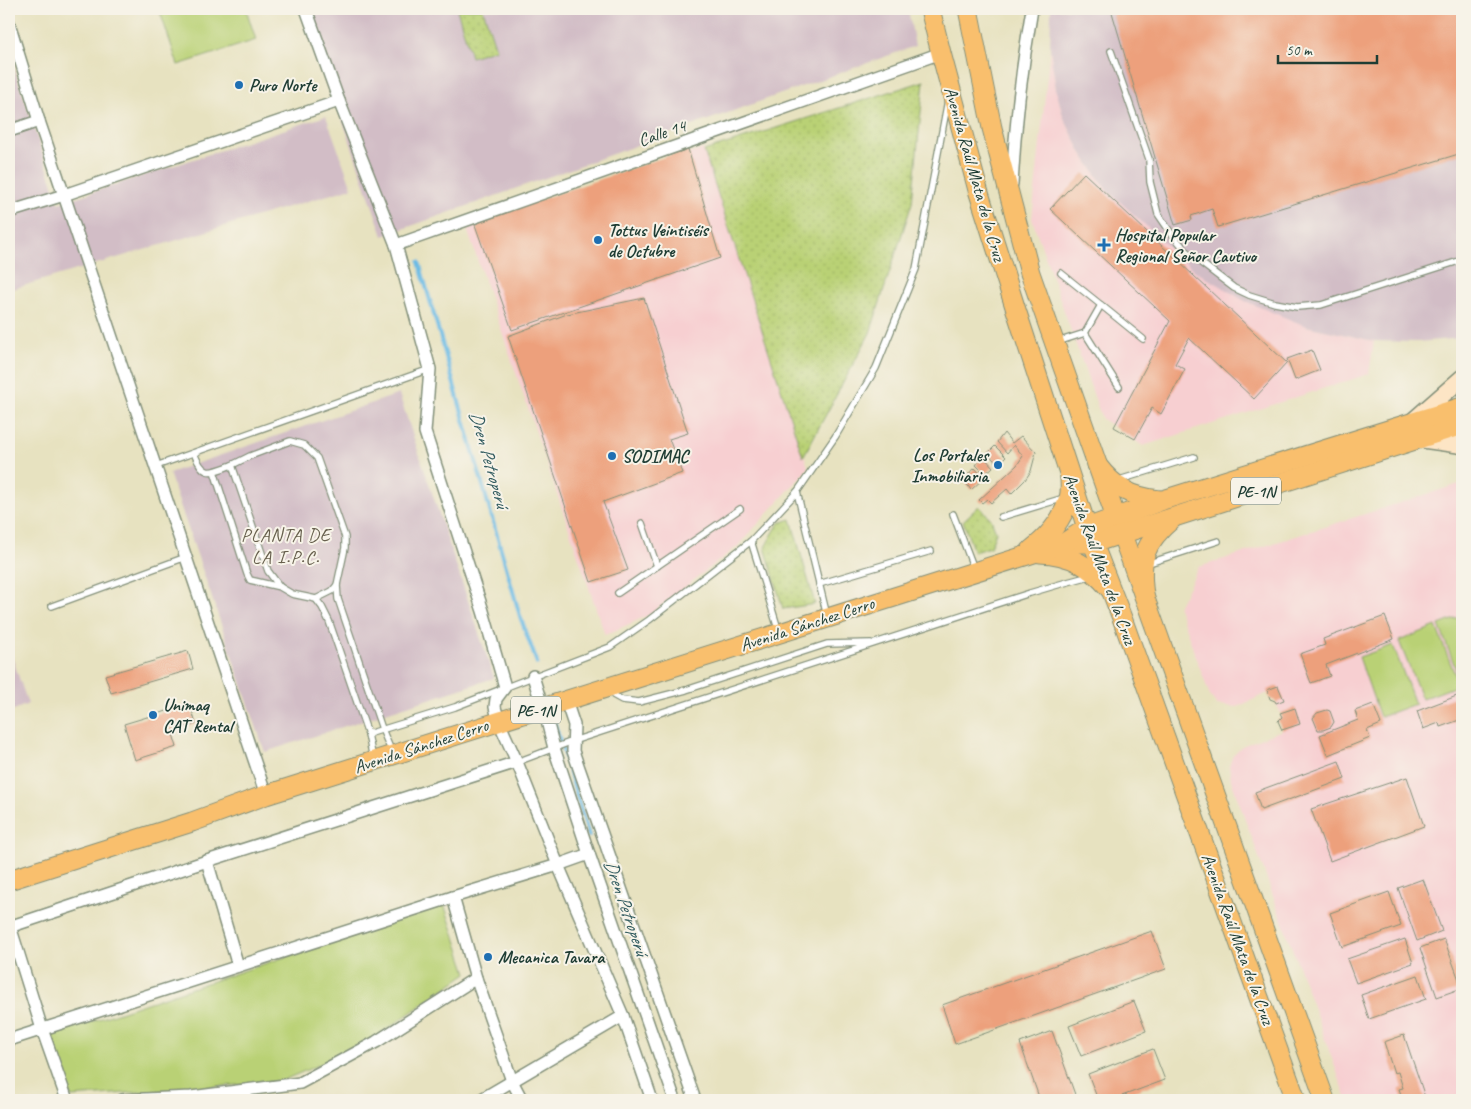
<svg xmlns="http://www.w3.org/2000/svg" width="1471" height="1109" font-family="Caveat,sans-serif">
<defs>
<pattern id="grass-dots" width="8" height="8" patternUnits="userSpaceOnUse" patternTransform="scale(1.25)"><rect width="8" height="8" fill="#b9d175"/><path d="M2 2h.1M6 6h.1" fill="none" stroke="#9fb466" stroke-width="1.8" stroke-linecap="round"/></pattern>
</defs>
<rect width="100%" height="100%" fill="#f7f3e8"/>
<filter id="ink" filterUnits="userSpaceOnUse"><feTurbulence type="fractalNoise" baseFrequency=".02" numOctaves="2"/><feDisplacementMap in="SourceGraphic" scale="10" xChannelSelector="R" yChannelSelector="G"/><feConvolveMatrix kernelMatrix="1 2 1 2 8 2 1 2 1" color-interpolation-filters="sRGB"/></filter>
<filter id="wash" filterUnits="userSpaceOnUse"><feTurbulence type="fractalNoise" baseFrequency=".0096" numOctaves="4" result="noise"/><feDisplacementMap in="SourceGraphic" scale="20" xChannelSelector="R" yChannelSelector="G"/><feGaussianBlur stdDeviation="1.12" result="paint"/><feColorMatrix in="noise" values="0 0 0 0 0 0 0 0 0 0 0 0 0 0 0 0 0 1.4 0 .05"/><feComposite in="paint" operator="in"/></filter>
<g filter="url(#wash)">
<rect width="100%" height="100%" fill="#e7e2c0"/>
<g fill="#f7cfd1">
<path d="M1050 48 1056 89 1063 116 1081 152 1106 189 1306 326 1374 341 1369 374 1143 446 1102 419 1032 219Z"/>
<path d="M703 149 808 467 806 471 738 546 649 615 605 635 467 229Z"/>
<path d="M1462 483V1100H1347L1231 780 1229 766 1233 755 1242 746 1282 730 1278 721 1282 716 1275 701 1270 699 1268 693 1237 707 1217 705 1210 696 1178 607 1199 567Z"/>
</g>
<g fill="#d2bdc6">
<path d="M304 9H908L915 46 383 236Z"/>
<path d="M1051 9H1462V338L1417 342 1374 341 1306 326 1245 301 1195 271 1106 189 1081 152 1063 116 1056 89 1050 48Z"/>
<path d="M9 53 59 203 326 116 352 188 9 290Z"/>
<path d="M399 394 494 678 265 752 169 473Z"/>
<path d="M9 648 28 704 9 712Z"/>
</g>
<g fill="url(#grass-dots)" stroke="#6c8754">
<path d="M457 9H483L496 49 471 57Z"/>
<path d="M924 81 912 203 870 333 803 457 704 151Z"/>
<path d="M979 506 991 519 996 532 990 547 974 552 963 521Z"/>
<path d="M791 519 815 604 783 609 765 547 779 523Z"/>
</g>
<g fill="#b9d175" stroke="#6c8754">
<path d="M159 9H246L256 40 178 65Z"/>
<path d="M1462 616V679L1460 680 1439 625Z"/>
<path d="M1436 626 1459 685 1422 699 1399 641Z"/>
<path d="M1393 645 1415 704 1380 717 1359 657Z"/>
<path d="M444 904 467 973 363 1046 279 1082 71 1097 51 1035Z"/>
</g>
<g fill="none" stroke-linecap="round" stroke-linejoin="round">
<g stroke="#6abbe5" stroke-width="4">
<path d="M419 262 520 616 537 663"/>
<path d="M554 721 589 836"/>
</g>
</g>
<g id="blocks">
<g fill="#eda07c">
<path d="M1111 9H1462V153L1218 227 1212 209 1191 216 1192 220 1175 225Z"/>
<path d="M688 149 720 258 512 330 474 222Z"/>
<path d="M1084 173 1287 363 1254 399 1189 338 1175 364 1185 369 1161 414 1152 408 1135 439 1114 427 1170 321 1050 209Z"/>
<path d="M644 298 688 433 669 439 682 473 603 502 628 570 591 582 508 336 567 314Z"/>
<path d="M1312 350 1320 370 1295 380 1287 359Z"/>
<path d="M1004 433 1012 443 1021 436 1036 452 1031 471 1025 480 1011 494 1007 489 991 503 987 499 982 503 979 500 1017 465 1023 456 1014 445 1007 453 997 442Z"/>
<path d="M995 446 1006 457 998 465 988 453Z"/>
<path d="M983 456 993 467 985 474 976 465Z"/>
<path d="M975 468 984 478 971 490 963 479Z"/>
<path d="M1385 616 1394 639 1326 665 1330 676 1311 683 1300 654 1325 645 1323 639Z"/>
<path d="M188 651 193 669 111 693 105 675Z"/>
<path d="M1278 686 1284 700 1276 703 1275 701 1270 699 1267 690Z"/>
<path d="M1462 694V719L1440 727 1439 723 1423 729 1417 711Z"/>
<path d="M190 704 196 724 172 731 177 747 135 760 124 724Z"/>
<path d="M1373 704 1381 724 1367 730 1370 738 1328 755 1320 735 1358 720 1355 711Z"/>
<path d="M1295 708 1300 724 1282 730 1278 721 1282 717 1280 713Z"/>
<path d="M1327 710 1330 711 1334 722 1331 727 1323 730H1318L1313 718 1317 713Z"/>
<path d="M1339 761 1345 779 1261 810 1255 792Z"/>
<path d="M1407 777 1424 826 1330 861 1311 809Z"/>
<path d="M1423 879 1442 931 1417 941 1398 888Z"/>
<path d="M1389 892 1401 926 1342 947 1330 913Z"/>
<path d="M1152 931 1166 969 955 1044 942 1005Z"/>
<path d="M1405 939 1413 963 1356 983 1347 959Z"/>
<path d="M1444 939 1462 988 1437 997 1420 948Z"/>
<path d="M1418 975 1426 999 1369 1019 1361 995Z"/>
<path d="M1134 1001 1146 1031 1081 1056 1069 1026Z"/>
<path d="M1052 1031 1077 1100H1040L1020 1043Z"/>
<path d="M1404 1035 1426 1100H1403L1399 1089 1403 1088 1398 1072 1394 1073 1384 1042Z"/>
<path d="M1153 1049 1165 1080 1111 1100H1098L1088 1074Z"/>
</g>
</g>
</g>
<g filter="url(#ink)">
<use href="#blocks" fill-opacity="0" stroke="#83907a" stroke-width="1"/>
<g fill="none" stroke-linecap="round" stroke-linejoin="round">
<g stroke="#83907a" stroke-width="8">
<g id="service">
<path d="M1111 51 1149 159 1150 182 1158 214 1171 233 1188 253 1234 288 1249 295 1275 303 1297 307 1321 305 1462 260"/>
<path d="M1061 273 1101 305"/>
<path d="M1085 333 1101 305 1143 339"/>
<path d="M1057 342 1085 333 1119 387"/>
<path d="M194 453C204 478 210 473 232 465"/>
<path d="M156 466 430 369"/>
<path d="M214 471 247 574 250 580 280 587"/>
<path d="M1116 481 1194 457"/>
<path d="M797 492 827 616"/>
<path d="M953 514 974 569"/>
<path d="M1001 517 1064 498"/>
<path d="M642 523 657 566"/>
<path d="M751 541 779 632"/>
<path d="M1146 564 1218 541"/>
<path d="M819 584 931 551"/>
<path d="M618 593 740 509"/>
<path d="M316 599 332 591 337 585"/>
<path d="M52 606 186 557"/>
<path d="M609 691 613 695 622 700 639 702 686 690 827 644 871 643"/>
<path d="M368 734 455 707 610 647 649 620 751 541 797 492 835 437 876 368 916 269 948 100"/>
<path d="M373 759 368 734 329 621 322 607 316 599 292 594 280 587 268 571 232 465 250 456 290 441 304 445 317 458 345 537V548L337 585 338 599 382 729 392 753"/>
<path d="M517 762 573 741 1030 593 1064 583 1090 576"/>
</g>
</g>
<g stroke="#83907a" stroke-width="14">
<g id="minor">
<path d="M306 9 339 101 396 245 430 369 425 432 483 611 505 687 496 699 495 707 499 722 517 762 558 865 623 1016 652 1100"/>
<path d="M9 23 39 121 266 795"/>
<path d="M9 131 39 121"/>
<path d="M1012 184C1015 126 1022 66 1032 9"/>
<path d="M9 212 64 195 339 101"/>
<path d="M396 245 941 53"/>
<path d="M533 676 539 696"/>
<path d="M566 701 574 725 573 751 695 1100"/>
<path d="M547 721 554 748 589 854 675 1100"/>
<path d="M207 861 238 966"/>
<path d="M453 897 476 978 512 1081 522 1100"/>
<path d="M9 923 42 1029 67 1100"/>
<path d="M9 927 207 861 517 762"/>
<path d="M9 1040 453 897 558 865 589 854"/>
<path d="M122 1100 191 1097 300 1083 376 1042 476 978"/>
<path d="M480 1100 623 1016"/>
</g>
</g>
<g stroke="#83907a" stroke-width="19">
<g id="secondary">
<path d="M1413 421 1462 378"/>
<path d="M1419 439 1462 445"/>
</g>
</g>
<g stroke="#83907a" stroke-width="21">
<g id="primary">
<path d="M930 9 941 53 978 190 1016 310 1087 528 1122 618 1296 1100"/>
<path d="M968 9 992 128 1030 273 1116 518 1325 1100"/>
</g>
</g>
<g stroke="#83907a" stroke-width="21">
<g id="trunk">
<path d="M1097 465C1115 488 1130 497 1160 500"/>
<path d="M1064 543H1093L1462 425"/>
<path d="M1031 550C1048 537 1063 519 1069 498 1071 492 1070 484 1070 478"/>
<path d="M1040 553C1071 554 1090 566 1110 589"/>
<path d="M1144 595C1139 559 1144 543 1172 519"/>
<path d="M9 880 192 822 266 795 1034 553 1064 543 1087 528 1163 500 1462 407"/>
</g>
</g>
<use href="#service" stroke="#fff" stroke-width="5.5"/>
<use href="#minor" stroke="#fff" stroke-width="11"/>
<use href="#secondary" stroke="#fde5c5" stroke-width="16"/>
<use href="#primary" stroke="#f9bf6d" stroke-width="19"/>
<use href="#trunk" stroke="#f9bf6d" stroke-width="19"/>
</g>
</g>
<g fill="#1f6fb2" stroke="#f7f3e8" stroke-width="2">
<circle cx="239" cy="85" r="5"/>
<circle cx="598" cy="240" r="5"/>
<path d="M1101.5 237.5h5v5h5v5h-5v5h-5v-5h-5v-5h5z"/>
<circle cx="612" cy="456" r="5"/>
<circle cx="998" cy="465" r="5"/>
<circle cx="153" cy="715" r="5"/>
<circle cx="488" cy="957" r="5"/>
</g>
<g text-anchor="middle" stroke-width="4" stroke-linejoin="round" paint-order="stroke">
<g fill="#f7f3e8" stroke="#60746a" stroke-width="1">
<rect x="1231" y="477.5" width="50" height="27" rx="4"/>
<rect x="511" y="696.5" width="50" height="27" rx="4"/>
</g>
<g font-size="16" font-weight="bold" fill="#1f3d34">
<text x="1256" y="497">PE-1N</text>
<text x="536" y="716">PE-1N</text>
</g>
<g font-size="18" font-weight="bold" fill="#1f3d34" stroke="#f7f3e8" text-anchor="start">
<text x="249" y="91">Puro Norte</text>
<text x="608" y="236">Tottus Veintiséis<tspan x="608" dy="21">de Octubre</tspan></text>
<text x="1115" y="241">Hospital Popular<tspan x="1115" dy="21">Regional Señor Cautivo</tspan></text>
<text x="988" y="461" text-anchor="end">Los Portales<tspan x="988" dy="21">Inmobiliaria</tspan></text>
<text x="622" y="462">SODIMAC</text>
<text x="163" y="711">Unimaq<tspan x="163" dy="21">CAT Rental</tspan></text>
<text x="498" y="963">Mecanica Tavara</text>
</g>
<g font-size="18" fill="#1f3d34" stroke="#f7f3e8">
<text transform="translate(662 133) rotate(-19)" y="6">Calle 14</text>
<text transform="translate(975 174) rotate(74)" y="6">Avenida Raúl Mata de la Cruz</text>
<text transform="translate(1100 559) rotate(70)" y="6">Avenida Raúl Mata de la Cruz</text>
<text transform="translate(807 624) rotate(-18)" y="6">Avenida Sánchez Cerro</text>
<text transform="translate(421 746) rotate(-18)" y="6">Avenida Sánchez Cerro</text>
<text transform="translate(1238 939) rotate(70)" y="6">Avenida Raúl Mata de la Cruz</text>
</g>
<g font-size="19" font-style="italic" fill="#325c60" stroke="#f7f3e8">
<text transform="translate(490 459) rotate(74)" y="7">Dren Petroperú</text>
<text transform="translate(627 907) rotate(71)" y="7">Dren Petroperú</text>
</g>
<g font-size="19" letter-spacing="1" fill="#67604d" stroke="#f7f3e8">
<text x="286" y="541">PLANTA DE<tspan x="286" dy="22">LA I.P.C.</tspan></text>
</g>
</g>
<rect width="1471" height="1109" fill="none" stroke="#f7f3e8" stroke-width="30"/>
<path d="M1278 55v8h99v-8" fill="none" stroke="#1f3d34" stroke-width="2.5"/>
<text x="1286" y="55" font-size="15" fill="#1f3d34" stroke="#f7f3e8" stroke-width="4" paint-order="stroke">50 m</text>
</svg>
